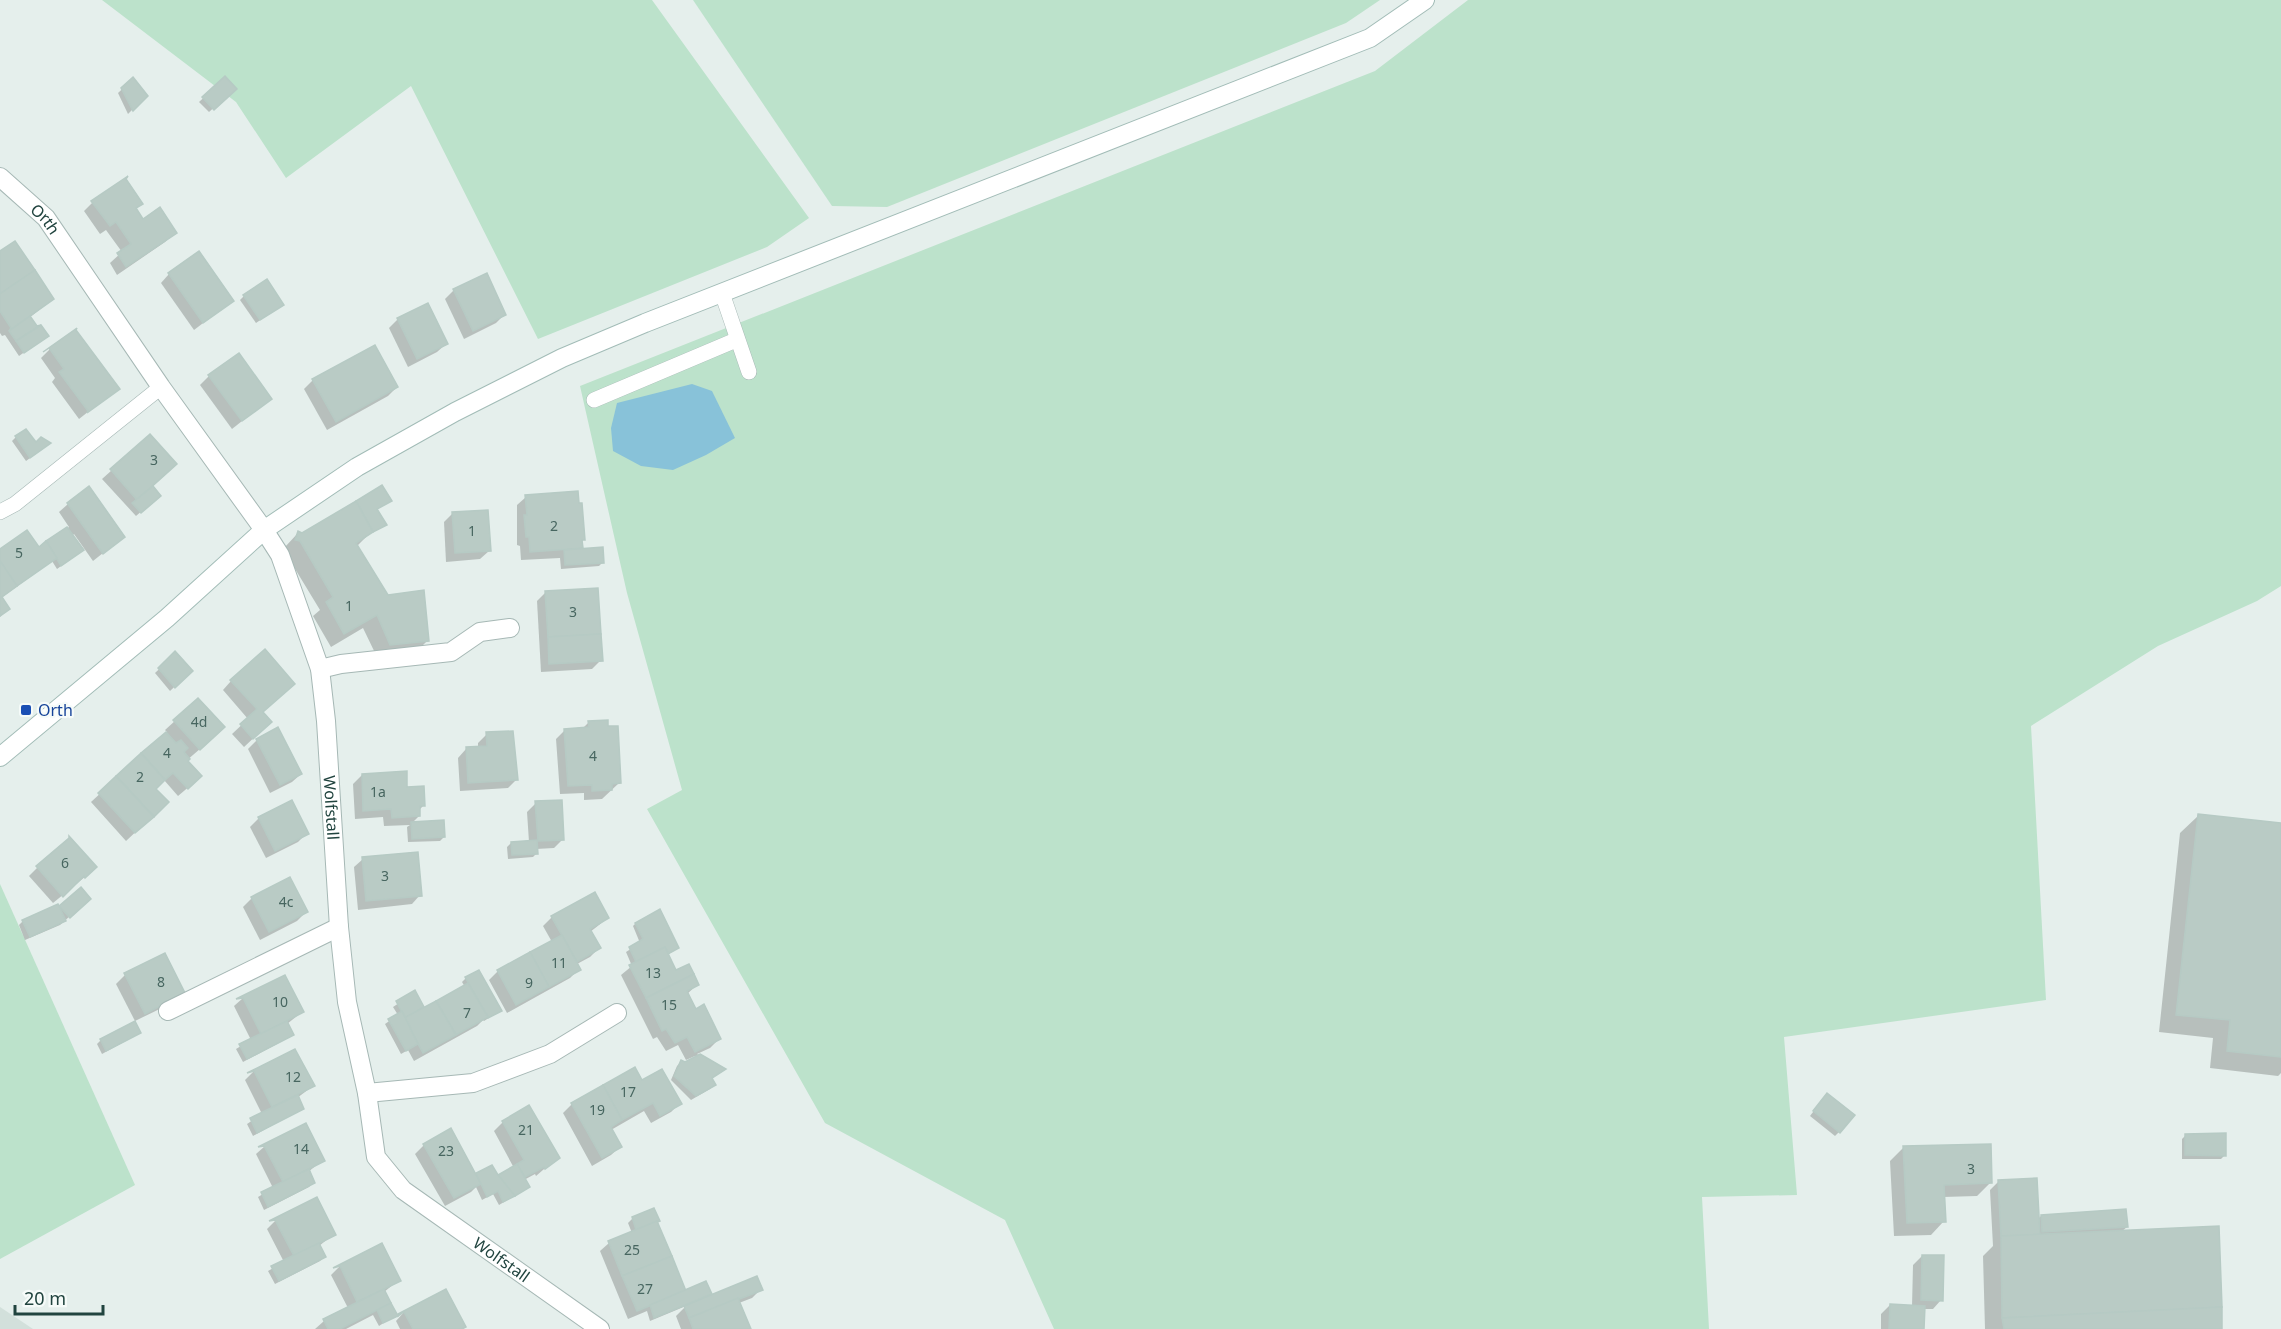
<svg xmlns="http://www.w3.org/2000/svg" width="2281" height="1329" font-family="'Noto Sans',sans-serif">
<rect width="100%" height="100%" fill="#e5efec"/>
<path fill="#d2e0db" d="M0 1307 33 1329H0Z"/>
<g fill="#bce2cb">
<path d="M102 0H652L809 218 767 247 538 339 411 86 286 178 236 102Z"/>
<path d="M693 0H1380L1346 23 887 207 832 206Z"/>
<path d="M1468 0H2281V586L2257 601 2158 646 2031 726 2046 1000 1784 1037 1797 1195 1702 1197 1709 1329H1054L1005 1220 825 1123 647 809 682 790 627 593 580 386 1375 71Z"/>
<path d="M0 884 135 1185 0 1259Z"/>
</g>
<path fill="#88c2d9" d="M692 384 712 391 735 438 706 455 673 470 641 466 613 451 611 428 617 403Z"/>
<g fill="#0003">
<path d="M225 78 235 89 209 112 199 102Z"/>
<path d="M133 79 146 96 128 114 118 93Z"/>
<path d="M93 202 141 203 135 209 142 221 174 233 165 242 117 275 110 263 122 252 106 230 100 234 84 211Z"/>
<path d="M0 253 53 299 29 318 43 339 19 356 5 335 2 336 0 333Z"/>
<path d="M169 274 232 301 194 330 161 283Z"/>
<path d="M454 290 505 314 496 323 464 339 445 299Z"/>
<path d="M244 296 278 308 256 323 240 300Z"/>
<path d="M398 319 446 344 437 352 408 367 389 328Z"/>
<path d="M50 349 117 389 79 419 52 382 55 378 41 358Z"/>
<path d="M209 376 270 399 232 429 200 385Z"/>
<path d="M313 380 397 387 388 396 327 430 304 389Z"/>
<path d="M150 436 151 486 159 496 136 516 102 479Z"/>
<path d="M16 437 35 444 45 447 26 461 12 441Z"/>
<path d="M526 497 584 539 581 542V550L603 562 599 566 561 569 560 558 521 560 520 546 517 545V505Z"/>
<path d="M390 501 376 510 385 524 368 535 357 546 387 596 427 641 414 654 377 657 363 628 331 647 313 616 320 610 286 554 285 547 298 533 302 535Z"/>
<path d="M68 504 123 537 93 561 74 534 72 536 78 554 57 569 52 561 1 598 8 608 0 617V551L38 549 69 527 59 512Z"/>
<path d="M453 513 489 551 480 559 446 562 444 522Z"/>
<path d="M546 592 601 660 592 669 541 672 537 601Z"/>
<path d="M175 654 191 671 170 691 155 673Z"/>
<path d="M231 681 262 713 261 731 244 747 232 734 248 719 223 690Z"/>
<path d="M198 700 215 736 186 761 191 785 178 796 164 780 155 789 158 811 126 841 91 802 167 732 165 730Z"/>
<path d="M589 722 619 783 602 799 584 800V793L560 794 556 739 565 730 582 729Z"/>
<path d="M487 734 517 779 508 788 460 791 458 758 466 749 478 748V743Z"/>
<path d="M257 740 301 774 292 782 270 793 248 749Z"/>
<path d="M362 775 406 789 424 805 419 810V816L412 823 444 837 440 841 408 842 407 827 410 825 384 826 383 817 355 819 353 784Z"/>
<path d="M536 803 563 839 554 848 536 849 537 853 533 857 508 859 507 847 511 843 529 842 527 812Z"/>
<path d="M2198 816 2281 825V1073L2278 1076 2210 1068 2213 1038 2159 1032 2180 833Z"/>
<path d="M259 818 307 833 298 842 266 858 250 827Z"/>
<path d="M363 859 420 895 412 904 358 910 354 867Z"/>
<path d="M38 867 86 876 53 903 29 876Z"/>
<path d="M81 889 89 899 60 925 25 940 19 925 23 921 59 909Z"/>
<path d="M252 898 306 912 297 921 260 940 243 907Z"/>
<path d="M552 917 608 918 590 932 599 948 590 957 577 964 579 969 570 978 507 1013 489 980 498 971 552 942 543 926Z"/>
<path d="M637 922 677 948 667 955 676 972 697 985 687 994 695 1011 719 1039 710 1048 697 1054 724 1070 711 1079 714 1085 710 1089 691 1100 671 1080 677 1066 681 1062 685 1064 696 1058 695 1056 686 1060 678 1045 666 1051 657 1037 653 1039 621 975 632 966 626 952 640 943 633 926Z"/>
<path d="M125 975 174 1002 135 1021 116 984Z"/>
<path d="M466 978 500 1011 484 1021 483 1020 477 1026 414 1061 408 1050 401 1054 385 1024 398 1015 393 1007 414 993 422 1007 418 1012 465 987 462 982Z"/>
<path d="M243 998 302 1012 287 1024 292 1034 288 1038 243 1062 236 1049 251 1040 234 1006Z"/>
<path d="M140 1033 102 1054 97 1044 101 1040Z"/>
<path d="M295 1051 313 1086 297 1098 303 1108 253 1136 247 1124 262 1114 245 1080 254 1071Z"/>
<path d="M635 1069 641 1082 680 1103 671 1112 651 1123 644 1111 611 1130 620 1147 611 1155 592 1166 563 1113 572 1104Z"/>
<path d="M1823 1099 1839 1132 1835 1136 1810 1116Z"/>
<path d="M529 1107 558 1157 536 1176 535 1174 524 1180V1190L499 1205 493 1194 482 1200 476 1187 471 1192 445 1206 415 1154 424 1145 475 1176 497 1177 514 1168 494 1131 502 1123Z"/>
<path d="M2186 1135 2225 1155 2221 1159H2182V1139Z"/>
<path d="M265 1146 323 1160 308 1172 313 1183 309 1187 264 1210 258 1197 273 1188 256 1154Z"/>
<path d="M1904 1147 1991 1182 1977 1196 1943 1197 1944 1221 1931 1235 1894 1236 1890 1161Z"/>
<path d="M1999 1181 2037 1220 2041 1216 2127 1227 2121 1232 2221 1329H1985L1983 1256 1993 1246 1990 1190Z"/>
<path d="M654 1210 656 1222 684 1292 711 1294 705 1299 761 1289 752 1298 739 1303 749 1329H681L676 1316 686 1306 650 1321 647 1311 628 1319 600 1251 609 1243 632 1233 628 1223 632 1219Z"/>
<path d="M276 1220 334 1234 319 1246 324 1257 320 1261 275 1284 268 1271 284 1262 267 1229Z"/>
<path d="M381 1245 399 1280 384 1292 396 1315 379 1326 373 1315 346 1329H315L324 1321 348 1308 331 1275 340 1266Z"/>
<path d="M1922 1256 1941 1300 1933 1309H1923L1922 1329H1881V1314L1890 1305 1912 1307 1913 1265Z"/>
<path d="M404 1312 462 1329H400L396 1321Z"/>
</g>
<g fill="#b9cbc5" stroke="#b6cac4" stroke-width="1.5">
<path d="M225 76 237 89 214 110 202 97Z"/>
<path d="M133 77 148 96 133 111 121 88Z"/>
<path d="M128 176 126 179 143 204 136 208 143 219 160 207 177 233 126 267 117 253 131 244 116 222 110 226 91 201Z"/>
<path d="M15 241 35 270 0 294V251Z"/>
<path d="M199 251 234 301 203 323 168 273Z"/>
<path d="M35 270 54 299 9 331 11 328 0 311V294Z"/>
<path d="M487 273 506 315 473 331 453 289Z"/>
<path d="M267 279 284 305 260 320 243 295Z"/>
<path d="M428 303 448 344 417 359 397 318Z"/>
<path d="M30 316 37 326 41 325 16 341 9 331Z"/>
<path d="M41 325 49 336 24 353 16 341Z"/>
<path d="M77 328 76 330 120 389 87 413 88 411 59 372 64 369 49 348 43 352Z"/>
<path d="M375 345 398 387 336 422 312 379Z"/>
<path d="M239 353 272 399 242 421 208 375Z"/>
<path d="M26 429 36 442 41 437 51 443 30 458 15 436Z"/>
<path d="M150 434 177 464 137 500 110 469Z"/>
<path d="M382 485 392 501 377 509 387 525 373 532 356 501Z"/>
<path d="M89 486 125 537 103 554 67 503Z"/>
<path d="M153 486 161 496 141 513 132 503Z"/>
<path d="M578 491 579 503H582L585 540H582L583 548 530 552 529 537H526L524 515H527L525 495Z"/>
<path d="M356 501 373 532 356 543 388 595 424 590 429 641 390 645 377 615 344 634 326 602 333 597 300 541 295 540 298 531 302 533Z"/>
<path d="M488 510 491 551 455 553 452 512Z"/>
<path d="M67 527 84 550 61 566 46 541Z"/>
<path d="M27 530 39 547 46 541 57 558 17 586 0 561V549Z"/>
<path d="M603 547 604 563 565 565 564 550Z"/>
<path d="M0 561 17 586 2 597 10 609 0 616Z"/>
<path d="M598 588 601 634 548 637 545 591Z"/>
<path d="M601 634 603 661 549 664 548 637Z"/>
<path d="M265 649 295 684 263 712 272 722 253 739 240 724 257 709 230 680Z"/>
<path d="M175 651 193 671 175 688 158 668Z"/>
<path d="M198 698 225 727 200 750 173 720Z"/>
<path d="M608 720V726H618L621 783 612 784V790L592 791V785L568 786 564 729 589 727 588 721Z"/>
<path d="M278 727 302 774 280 785 256 739Z"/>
<path d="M513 731 518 780 468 783 466 747 487 746 486 732Z"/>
<path d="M166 732 176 743 181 740 188 748 184 752 190 759 188 761 202 776 188 789 173 773 165 780 141 753Z"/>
<path d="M141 753 165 780 156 789 169 802 154 817 116 776Z"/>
<path d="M407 771V787L424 786 425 806H420V816L392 818 391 809 363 811 362 774Z"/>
<path d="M116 776 154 817 135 833 98 793Z"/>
<path d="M292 800 309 834 275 851 258 817Z"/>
<path d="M562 800 564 840 538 841 535 801Z"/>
<path d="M2198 814 2281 823V1057L2227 1051 2230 1020 2176 1015Z"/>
<path d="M444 820 445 837 412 839 411 822Z"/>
<path d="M69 836 97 867 85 878 84 876 63 897 36 866 69 838Z"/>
<path d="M537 840 538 854 512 855 511 842Z"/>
<path d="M418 852 422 896 366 901 362 857Z"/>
<path d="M290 877 308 912 269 932 251 897Z"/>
<path d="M81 887 91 899 70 918 59 906Z"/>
<path d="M595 892 609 918 590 929 601 948 577 962 551 916Z"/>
<path d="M58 904 66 921 30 937 22 920Z"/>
<path d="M660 909 679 948 668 954 665 947 636 962 629 947 643 939 635 923Z"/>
<path d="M562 935 581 970 549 987 530 952Z"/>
<path d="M665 947 676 970 689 964 694 974 646 998 629 965Z"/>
<path d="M530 952 549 987 516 1005 497 970Z"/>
<path d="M165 953 185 993 145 1014 124 973Z"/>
<path d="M479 970 502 1011 488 1018 465 977Z"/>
<path d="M694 974 699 985 687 991 696 1009 704 1004 721 1039 695 1052 687 1037 675 1043 666 1029 662 1031 646 998Z"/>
<path d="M285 975 304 1012 261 1034 243 998 236 999Z"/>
<path d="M468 983 488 1017 456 1035 436 1001Z"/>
<path d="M415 990 424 1007 405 1018 396 1001Z"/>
<path d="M436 1001 456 1035 423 1053 404 1018Z"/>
<path d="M402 1011 418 1044 406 1051 388 1019Z"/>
<path d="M135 1021 141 1033 106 1051 100 1039Z"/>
<path d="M287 1021 294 1035 247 1059 239 1044Z"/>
<path d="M295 1049 315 1086 272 1107 254 1071 247 1073Z"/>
<path d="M700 1054 726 1069 712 1078 716 1085 696 1096 674 1076 681 1060 685 1062Z"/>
<path d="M635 1067 642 1080 662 1069 682 1104 660 1116 653 1103 622 1120 603 1085Z"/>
<path d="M603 1085 622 1120 611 1127 622 1147 602 1158 571 1103Z"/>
<path d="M1827 1093 1855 1115 1840 1133 1813 1111Z"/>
<path d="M298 1095 304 1109 257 1133 250 1118Z"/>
<path d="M529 1105 560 1158 545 1169 544 1167 525 1177 517 1164 524 1160 502 1121Z"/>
<path d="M306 1123 325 1161 283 1182 264 1146 258 1147Z"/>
<path d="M451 1128 481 1184 454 1198 423 1144Z"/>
<path d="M2226 1133V1156L2185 1155V1134Z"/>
<path d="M1991 1144 1992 1183 1944 1185 1946 1222 1907 1223 1903 1146Z"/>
<path d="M517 1164 530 1187 515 1196 498 1175Z"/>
<path d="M492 1165 498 1175 515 1196 503 1202 498 1191 487 1197 476 1173Z"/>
<path d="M309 1169 315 1183 268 1207 261 1192Z"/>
<path d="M2037 1178 2040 1235 2001 1236 1998 1180Z"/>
<path d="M317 1197 336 1235 294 1256 275 1220 269 1221Z"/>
<path d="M654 1208 660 1221 636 1230 632 1217Z"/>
<path d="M2126 1209 2128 1227 2042 1232 2041 1215Z"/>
<path d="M657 1221 672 1256 622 1276 608 1241Z"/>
<path d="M2219 1226 2222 1307 2002 1318 2001 1236Z"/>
<path d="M319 1243 326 1257 279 1281 271 1266Z"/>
<path d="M382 1243 401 1281 357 1302 340 1266 333 1268Z"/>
<path d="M1922 1255H1944L1943 1301 1921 1300Z"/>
<path d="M672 1256 686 1291 637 1311 622 1276Z"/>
<path d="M757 1276 763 1290 689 1318 684 1306Z"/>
<path d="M706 1281 712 1294 654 1318 650 1305Z"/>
<path d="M384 1289 391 1303 340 1329H328L323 1319Z"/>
<path d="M446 1289 466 1327 462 1329H413L404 1312 398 1316V1314Z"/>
<path d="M738 1298 751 1329H693L689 1318Z"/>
<path d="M391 1303 398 1316 383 1323 377 1310Z"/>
<path d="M1890 1304 1925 1306 1924 1329H1889Z"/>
<path d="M2222 1307V1329H2004L2002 1318Z"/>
</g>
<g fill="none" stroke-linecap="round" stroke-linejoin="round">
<g stroke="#a6b8b5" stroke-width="16">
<g id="lane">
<path d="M722 293 749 372"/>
<path d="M594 400 736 340"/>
<path d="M0 512 15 504 161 387"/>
</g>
</g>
<g stroke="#a6b8b5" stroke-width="20">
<g id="street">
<path id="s1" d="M0 177 46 218 161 387 264 530 280 555 320 669 326 721 339 927 347 1002 367 1093 376 1157 403 1190 600 1329"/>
<path d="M320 669 341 664 451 652 480 632 510 628"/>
<path d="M168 1011 339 927"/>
<path d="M367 1093 473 1083 550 1054 617 1013"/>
</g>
</g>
<g stroke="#a2bcb7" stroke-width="20">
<path id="secondary" d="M0 757 167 618 264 530 357 467 455 412 562 358 645 323 1370 38 1425 0"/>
</g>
<use href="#lane" stroke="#fff" stroke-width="15"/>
<use href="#street" stroke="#fff" stroke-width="18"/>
<use href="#secondary" stroke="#fff" stroke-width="18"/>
</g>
<rect fill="#1a4fb4" stroke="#f6fbf9" stroke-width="2" x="20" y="704" width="12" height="12" rx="3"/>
<g text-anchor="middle" stroke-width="4.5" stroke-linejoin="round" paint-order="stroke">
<g font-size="14" fill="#476660">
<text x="154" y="465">3</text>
<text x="554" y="531">2</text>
<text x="472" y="536">1</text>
<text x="19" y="558">5</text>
<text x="349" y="611">1</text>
<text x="573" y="617">3</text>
<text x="199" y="727">4d</text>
<text x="167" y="758">4</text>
<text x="593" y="761">4</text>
<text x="140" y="782">2</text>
<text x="378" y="797">1a</text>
<text x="65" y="868">6</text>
<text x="385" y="881">3</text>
<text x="286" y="907">4c</text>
<text x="559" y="968">11</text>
<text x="653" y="978">13</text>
<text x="161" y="987">8</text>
<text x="529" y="988">9</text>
<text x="280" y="1007">10</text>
<text x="669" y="1010">15</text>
<text x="467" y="1018">7</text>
<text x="293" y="1082">12</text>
<text x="628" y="1097">17</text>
<text x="597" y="1115">19</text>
<text x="526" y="1135">21</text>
<text x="301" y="1154">14</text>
<text x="446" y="1156">23</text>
<text x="1971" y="1174">3</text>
<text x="632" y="1255">25</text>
<text x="645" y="1294">27</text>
</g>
<g font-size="16" fill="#21443f" stroke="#f6fbf9">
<text dy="6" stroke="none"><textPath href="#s1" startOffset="62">Orth</textPath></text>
<text dy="6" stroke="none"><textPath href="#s1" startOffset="732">Wolfstall</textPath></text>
<text dy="6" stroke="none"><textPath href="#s1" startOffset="1248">Wolfstall</textPath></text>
</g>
<g font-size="16" fill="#164399" stroke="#f6fbf9" text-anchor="start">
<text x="38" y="716">Orth</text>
</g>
</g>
<path d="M15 1305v9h88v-9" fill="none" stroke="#21443f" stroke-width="3"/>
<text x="24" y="1305" font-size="18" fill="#21443f" stroke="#f6fbf9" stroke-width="4.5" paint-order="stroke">20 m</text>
</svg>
